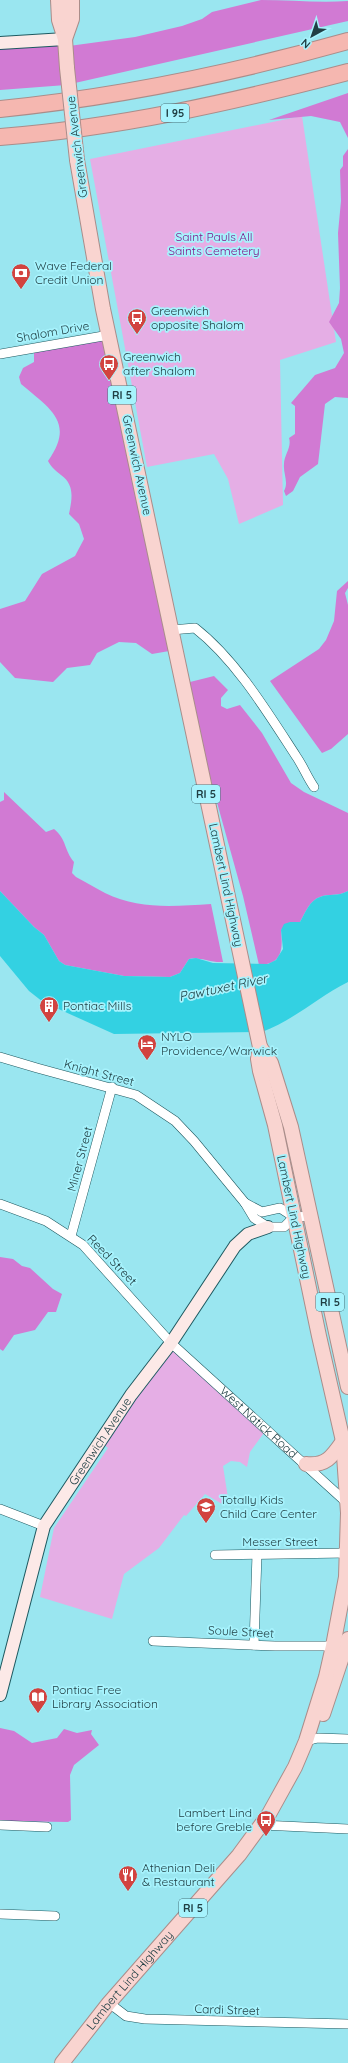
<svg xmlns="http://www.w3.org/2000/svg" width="348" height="2063" font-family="Quicksand,sans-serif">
<rect width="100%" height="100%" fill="#9ae6f0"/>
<g fill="#e5aee5">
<path d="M302 116 336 342 280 360 283 505 239 524 228 479 214 454 147 467 90 159Z"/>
<path d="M170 1344 269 1426 250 1452 247 1467 240 1462 231 1461 223 1466 228 1498 222 1504 205 1494 186 1516 184 1515 159 1548 124 1574 112 1619 40 1597 54 1528 108 1448 100 1441Z"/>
</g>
<g fill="#d17ad3">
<path d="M261 0C290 0 319 3 348 1V21L66 85 0 90V43L65 39 69 46 135 37 182 26 202 19 212 12Z"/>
<path d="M348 93V138L340 122 311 116 269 120Z"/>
<path d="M348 149V398L335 397 325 404 318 464 300 477 293 491 286 496 284 491C289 482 283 474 284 464 284 455 292 447 289 438L295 434V406L291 403 315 375 335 368 344 353 341 339 329 322 339 303 340 288 338 233 341 201 340 170 343 166V156Z"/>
<path d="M108 336 175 650 152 654 136 643 119 642 97 653 90 665 67 668 53 682 15 678 0 662V609L25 601 42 574 75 556 84 539 79 524 69 514C72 499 75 485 61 475 55 470 52 468 48 461 76 422 49 408 21 384L19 377 23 368 34 362V345Z"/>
<path d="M348 581V588L345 593 348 605V734L331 749 322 753 270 681 319 649 326 640 334 621 337 591Z"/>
<path d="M214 676 228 690 221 698V706L227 709 240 705 262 733 291 783 304 792 348 813V891C337 897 330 893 320 897 310 900 305 913 300 922H290L281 930C283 950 282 964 259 965L243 896 188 698 186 683Z"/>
<path d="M4 792 46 832 54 829C67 840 64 850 74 862L72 873 76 877C86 882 95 888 105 893 139 910 175 906 211 904L223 962C211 963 201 957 189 959L180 973 170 977 124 976 65 965 59 961 44 935 34 927 0 891V802L4 800Z"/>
<path d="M0 1257 13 1259 22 1266 30 1268 53 1289 62 1294 56 1312H48L35 1330 14 1335 3 1351 0 1349Z"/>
<path d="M0 1728 14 1731 32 1743 57 1738 64 1729 77 1733 92 1730 91 1734 99 1745 74 1765 70 1775 71 1820 68 1822 0 1821Z"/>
</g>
<path fill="#33d1e2" d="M0 891 34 927 44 935 59 961 65 965 124 976 170 977 180 973 189 959 196 958 213 963 268 964 276 960 283 949 281 930 284 924 290 922H300C305 913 310 900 320 897 330 893 337 897 348 891V982C318 997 294 1020 262 1032L114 1034 43 1002 29 991 0 956Z"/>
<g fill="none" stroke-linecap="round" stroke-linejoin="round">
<g stroke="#1e5960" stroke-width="10">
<g id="street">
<path d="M0 354 109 335"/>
<path d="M171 630 195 628C236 660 268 713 296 756 303 766 307 777 314 787"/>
<path d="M0 1057 37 1068 136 1095 175 1121 194 1141 245 1203 254 1218 268 1227H284L294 1217 311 1216"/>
<path d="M245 1203 262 1212 280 1208 294 1217"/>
<path id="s1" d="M0 1204 46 1221 83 1245 171 1343 346 1502"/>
<path d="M71 1236 112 1087"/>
<path d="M0 1509 44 1526"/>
<path d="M215 1555 346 1553"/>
<path d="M153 1641 275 1646H329"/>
<path d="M254 1645 257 1554"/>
<path d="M306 1741 318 1738 348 1739"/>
<path d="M0 1825 47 1827"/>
<path d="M261 1825 348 1829"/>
<path d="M0 1914 55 1916"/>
<path d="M109 2003 126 2016 145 2019 348 2024"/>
</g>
</g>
<g stroke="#1e5960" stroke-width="14">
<g id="secondary">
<path d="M0 43 65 39"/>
<path id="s2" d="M0 1695 44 1526 131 1395 171 1343 235 1246 248 1234 268 1227"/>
</g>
</g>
<g stroke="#aa8d8a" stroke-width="16">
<g id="primary">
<path d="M58 0 59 20 65 39 67 68"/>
<path d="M65 39 72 19V0"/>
<path d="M260 1047 271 1063 291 1127 348 1387"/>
<path d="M306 1464C326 1466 332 1457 343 1441"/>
<path d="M323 1714 348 1639"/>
<path id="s3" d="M62 2063 109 2003 239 1855 269 1814 295 1767 306 1741 326 1677 333 1646 346 1577 348 1513 343 1441 319 1336 275 1125 260 1071 258 1059 260 1047 103 309 77 160"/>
</g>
</g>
<g stroke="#aa8d8a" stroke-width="18">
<g id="highway">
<path d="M0 109C118 97 234 73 348 41"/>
<path d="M0 137C118 128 233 102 348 72"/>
</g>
</g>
<use href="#street" stroke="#fff" stroke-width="9"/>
<use href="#secondary" stroke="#fce9e7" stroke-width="12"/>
<use href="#primary" stroke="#f9d4d0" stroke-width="14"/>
<use href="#highway" stroke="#f5b7b0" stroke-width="16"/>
<g stroke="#aa8d8a" stroke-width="16" stroke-linecap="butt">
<path id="primary-bridge" d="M67 68 77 160"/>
</g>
<use href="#primary-bridge" stroke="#f9d4d0" stroke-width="14"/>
</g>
<defs>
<g id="bank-pin" transform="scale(1)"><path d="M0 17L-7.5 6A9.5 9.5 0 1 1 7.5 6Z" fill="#d2433f" stroke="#a7f3fd"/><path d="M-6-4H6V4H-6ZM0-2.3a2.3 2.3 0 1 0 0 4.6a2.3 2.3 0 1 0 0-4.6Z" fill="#fff"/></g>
<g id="bus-pin" transform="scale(1)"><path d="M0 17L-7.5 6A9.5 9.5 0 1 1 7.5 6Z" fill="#d2433f" stroke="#a7f3fd"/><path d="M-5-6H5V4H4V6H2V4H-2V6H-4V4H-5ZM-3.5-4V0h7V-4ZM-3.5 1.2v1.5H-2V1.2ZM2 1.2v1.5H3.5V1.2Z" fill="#fff"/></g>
<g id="building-pin" transform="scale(1)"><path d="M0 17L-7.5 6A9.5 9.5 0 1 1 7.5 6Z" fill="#d2433f" stroke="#a7f3fd"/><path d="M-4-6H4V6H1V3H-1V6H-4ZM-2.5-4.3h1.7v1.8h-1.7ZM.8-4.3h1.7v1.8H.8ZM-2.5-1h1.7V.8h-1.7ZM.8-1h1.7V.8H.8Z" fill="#fff"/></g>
<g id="hotel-pin" transform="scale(1)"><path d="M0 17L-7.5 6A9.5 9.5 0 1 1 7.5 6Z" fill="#d2433f" stroke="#a7f3fd"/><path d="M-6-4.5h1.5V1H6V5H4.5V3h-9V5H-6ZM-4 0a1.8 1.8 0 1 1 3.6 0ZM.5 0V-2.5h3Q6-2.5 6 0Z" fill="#fff"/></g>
<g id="school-pin" transform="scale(1)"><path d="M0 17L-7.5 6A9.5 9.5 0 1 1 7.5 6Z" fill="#d2433f" stroke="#a7f3fd"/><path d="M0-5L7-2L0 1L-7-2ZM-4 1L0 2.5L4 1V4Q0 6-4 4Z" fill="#fff"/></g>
<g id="library-pin" transform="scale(1)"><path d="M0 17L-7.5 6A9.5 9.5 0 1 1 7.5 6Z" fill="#d2433f" stroke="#a7f3fd"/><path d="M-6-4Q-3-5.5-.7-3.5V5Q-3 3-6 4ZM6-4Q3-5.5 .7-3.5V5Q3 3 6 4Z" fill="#fff"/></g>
<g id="restaurant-pin" transform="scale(1)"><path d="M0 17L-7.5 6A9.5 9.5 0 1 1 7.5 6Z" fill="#d2433f" stroke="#a7f3fd"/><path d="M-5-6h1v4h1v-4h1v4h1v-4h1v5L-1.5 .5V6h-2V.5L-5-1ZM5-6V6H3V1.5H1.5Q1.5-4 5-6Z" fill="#fff"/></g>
</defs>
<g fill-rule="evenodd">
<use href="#bank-pin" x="21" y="273"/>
<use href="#bus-pin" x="137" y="318"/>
<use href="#bus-pin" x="109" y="364"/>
<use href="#building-pin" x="49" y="1006"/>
<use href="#hotel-pin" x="147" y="1044"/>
<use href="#school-pin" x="206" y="1507"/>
<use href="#library-pin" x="38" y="1697"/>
<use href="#bus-pin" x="266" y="1820"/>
<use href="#restaurant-pin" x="128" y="1875"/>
</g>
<g text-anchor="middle" stroke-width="3.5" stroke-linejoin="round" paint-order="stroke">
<g fill="#a7f3fd" stroke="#48757c" stroke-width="1">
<rect x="161" y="104" width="28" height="18" rx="3"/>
<rect x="108" y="386" width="28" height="18" rx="3"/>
<rect x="192" y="785" width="28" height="18" rx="3"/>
<rect x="316" y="1293" width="28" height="18" rx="3"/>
<rect x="179" y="1899" width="28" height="18" rx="3"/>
</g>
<g font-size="11" font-weight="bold" fill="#203f44">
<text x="175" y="117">I 95</text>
<text x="122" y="399">RI 5</text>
<text x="206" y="798">RI 5</text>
<text x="330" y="1306">RI 5</text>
<text x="193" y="1912">RI 5</text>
</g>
<g font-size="12" fill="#203f44" stroke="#a7f3fd">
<text transform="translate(77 147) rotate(-97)" y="4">Greenwich Avenue</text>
<text transform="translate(53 332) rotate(-10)" y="4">Shalom Drive</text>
<text transform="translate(137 465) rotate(78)" y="4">Greenwich Avenue</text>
<text transform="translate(226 885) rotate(78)" y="4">Lambert Lind Highway</text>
<text transform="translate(99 1073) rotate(15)" y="4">Knight Street</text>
<text transform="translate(80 1159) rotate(-75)" y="4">Miner Street</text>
<text transform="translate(294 1217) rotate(78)" y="4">Lambert Lind Highway</text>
<text transform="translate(112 1260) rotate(46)" y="4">Reed Street</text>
<text dy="4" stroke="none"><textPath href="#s1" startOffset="343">West Natick Road</textPath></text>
<text dy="4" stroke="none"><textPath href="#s2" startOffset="276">Greenwich Avenue</textPath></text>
<text x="280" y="1546">Messer Street</text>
<text transform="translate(241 1632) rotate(3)" y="4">Soule Street</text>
<text dy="4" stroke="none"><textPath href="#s3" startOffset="107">Lambert Lind Highway</textPath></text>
<text transform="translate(227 2010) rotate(2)" y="4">Cardi Street</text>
</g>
<g font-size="12" fill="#821687" stroke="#a7f3fd">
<text x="214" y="241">Saint Pauls All<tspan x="214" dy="14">Saints Cemetery</tspan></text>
</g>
<g font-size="12" fill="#203f44" stroke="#a7f3fd" text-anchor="start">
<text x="35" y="270">Wave Federal<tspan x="35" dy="14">Credit Union</tspan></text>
<text x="151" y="315">Greenwich<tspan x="151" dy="14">opposite Shalom</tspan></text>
<text x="123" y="361">Greenwich<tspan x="123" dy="14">after Shalom</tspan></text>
<text x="63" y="1010">Pontiac Mills</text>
<text x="161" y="1041">NYLO<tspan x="161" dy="14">Providence/Warwick</tspan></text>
<text x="220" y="1504">Totally Kids<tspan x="220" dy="14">Child Care Center</tspan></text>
<text x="52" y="1694">Pontiac Free<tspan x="52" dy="14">Library Association</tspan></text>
<text x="252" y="1817" text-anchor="end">Lambert Lind<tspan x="252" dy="14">before Greble</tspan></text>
<text x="142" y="1872">Athenian Deli<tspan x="142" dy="14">&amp; Restaurant</tspan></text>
</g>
<g font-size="13" font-style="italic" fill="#1a393d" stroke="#a7f3fd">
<text transform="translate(223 987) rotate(-12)" y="5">Pawtuxet River</text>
</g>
</g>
<g transform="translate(312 36) rotate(220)" stroke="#a7f3fd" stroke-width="3" paint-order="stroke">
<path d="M0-3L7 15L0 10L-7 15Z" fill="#203f44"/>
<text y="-6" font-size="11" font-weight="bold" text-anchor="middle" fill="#203f44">N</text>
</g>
</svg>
